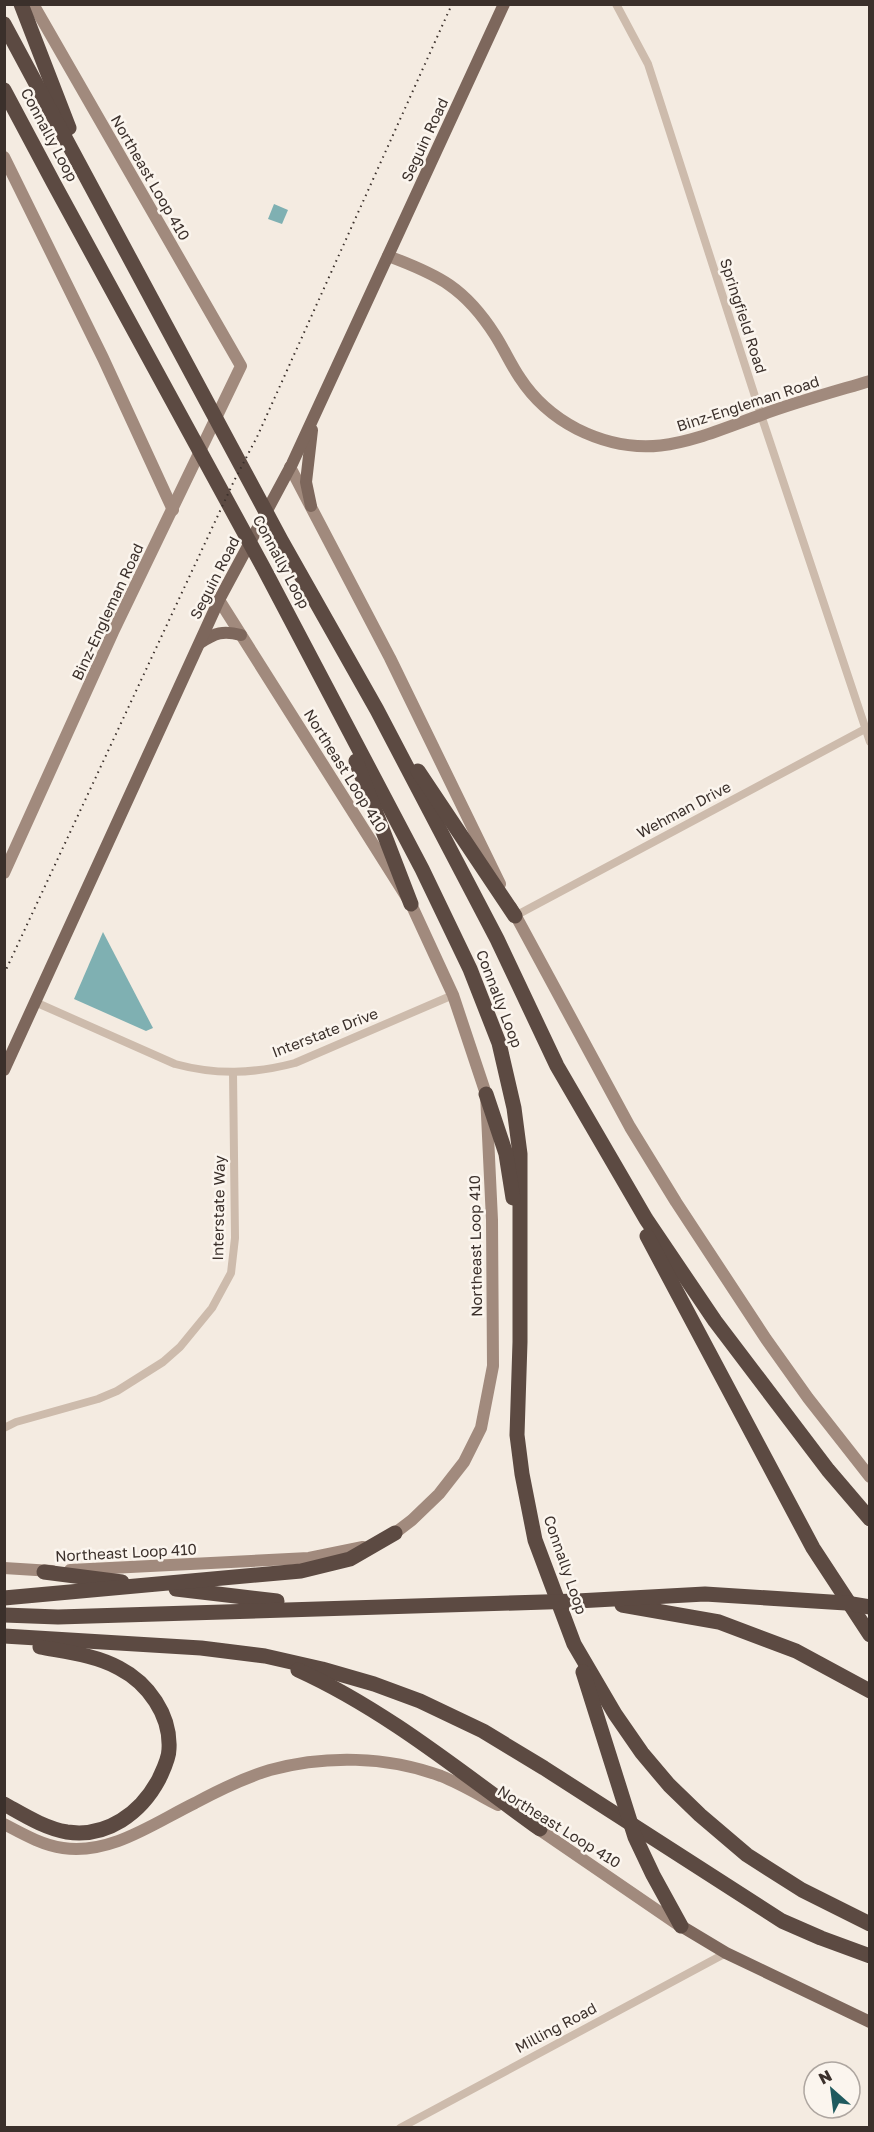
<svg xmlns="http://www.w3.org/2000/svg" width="874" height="2132" font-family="'Golos Text',sans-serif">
<rect width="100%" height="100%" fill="#f4ebe1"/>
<g fill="#7fb0b2">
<path d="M274 204 288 210 282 224 268 219Z"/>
<path d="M103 932 153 1028 146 1031 74 999Z"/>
</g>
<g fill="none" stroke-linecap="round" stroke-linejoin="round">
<g stroke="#cdbbac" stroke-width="8">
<path d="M616 4 648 64 761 415 870 742"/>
<path d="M515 916 865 729"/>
<path d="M35 1002 175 1064C216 1075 253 1074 295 1063L453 995"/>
<path d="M4 1428 16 1422 98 1399 117 1391 163 1362 180 1347 212 1308 231 1273 235 1238 233 1073"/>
<path d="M400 2128 726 1953"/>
</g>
<g stroke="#a18a7d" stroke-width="12">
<path d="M4 157 103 358 173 510"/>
<path d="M388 256C439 275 465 288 495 335 504 349 511 365 520 378 535 401 554 417 577 429 647 464 694 439 761 415 796 402 833 392 870 381"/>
<path d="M290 467 390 658 500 884"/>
<path d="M219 600 411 904 453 995 486 1094 492 1220 493 1366 481 1428 464 1462 439 1494 412 1520 395 1533 387 1537"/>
<path d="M4 873 113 632 241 366 33 4"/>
<path d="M511 907 630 1127 676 1202 766 1339 808 1398 870 1477"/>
<path d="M4 1568 52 1571"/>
<path d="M70 1570 309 1558 363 1547"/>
<path d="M4 1824C23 1834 42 1845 63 1848 111 1855 154 1823 195 1803 219 1790 244 1778 270 1770 325 1755 387 1756 441 1776 461 1784 479 1795 498 1805"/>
<path d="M534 1826 680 1926"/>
</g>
<g stroke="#7d675c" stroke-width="12">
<path d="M311 506 306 482 312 430"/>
<path d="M200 643C215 633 223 630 241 635"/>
<path d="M4 1070 219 600 292 464 504 4"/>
<path d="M681 1926 726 1953 870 2022"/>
</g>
<g stroke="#5c4a42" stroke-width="15">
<path d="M21 4 69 128"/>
<path d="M4 24 281 540 377 710 497 939 557 1066 646 1219 715 1321 828 1470 870 1519"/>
<path d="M4 90 53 182 263 567 422 869 470 969 499 1043 514 1108 520 1154V1342L517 1435 522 1474 535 1540 574 1644 615 1714 642 1753 669 1785 700 1815 747 1855 802 1890 870 1924"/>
<path d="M356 761 411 904"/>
<path d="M418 771 515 916"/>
<path d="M486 1094 506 1154 513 1198"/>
<path d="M647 1236 813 1548 870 1635"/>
<path d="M44 1572 122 1582"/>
<path d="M176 1589 277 1601"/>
<path d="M4 1598 301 1571 350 1559 395 1533"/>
<path d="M622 1605 719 1622 796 1651 870 1691"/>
<path d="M4 1615 58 1617 577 1601 705 1594 846 1603 870 1607"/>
<path d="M4 1636 201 1648 265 1656 322 1669 374 1684 420 1701 483 1731 544 1768 782 1921 821 1938 870 1956"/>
<path d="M298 1670C386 1710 462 1773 540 1829"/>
<path d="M583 1672 635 1837 653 1875 681 1926"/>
<path d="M4 1804C24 1815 44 1828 67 1832 107 1838 141 1813 159 1779 163 1770 169 1759 169 1749 171 1715 148 1683 119 1668 95 1655 66 1652 40 1647"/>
</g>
<path stroke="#3b302b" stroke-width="2" stroke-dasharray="1.5 4.5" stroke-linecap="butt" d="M4 974 234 481 257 437 452 4"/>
</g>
<g text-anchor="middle" stroke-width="5" stroke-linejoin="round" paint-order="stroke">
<g font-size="15" fill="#3b302b" stroke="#fbf5ee">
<text transform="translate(49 135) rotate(62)" y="5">Connally Loop</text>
<text transform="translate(425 140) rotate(-65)" y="5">Seguin Road</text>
<text transform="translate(150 178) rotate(60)" y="5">Northeast Loop 410</text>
<text transform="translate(743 316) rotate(72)" y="5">Springfield Road</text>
<text transform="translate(748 404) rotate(-18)" y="5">Binz-Engleman Road</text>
<text transform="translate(281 562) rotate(62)" y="5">Connally Loop</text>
<text transform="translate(215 578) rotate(-63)" y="5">Seguin Road</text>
<text transform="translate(108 612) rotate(-65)" y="5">Binz-Engleman Road</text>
<text transform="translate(345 771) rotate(58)" y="5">Northeast Loop 410</text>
<text transform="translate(684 810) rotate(-28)" y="5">Wehman Drive</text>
<text transform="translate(499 999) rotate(69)" y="5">Connally Loop</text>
<text transform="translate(325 1033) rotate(-21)" y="5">Interstate Drive</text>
<text transform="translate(219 1208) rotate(-89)" y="5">Interstate Way</text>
<text transform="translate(476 1246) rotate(-91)" y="5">Northeast Loop 410</text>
<text transform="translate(126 1553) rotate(-3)" y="5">Northeast Loop 410</text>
<text transform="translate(565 1565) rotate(71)" y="5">Connally Loop</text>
<text transform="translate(559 1827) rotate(32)" y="5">Northeast Loop 410</text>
<text transform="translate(556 2028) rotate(-28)" y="5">Milling Road</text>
</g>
</g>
<rect width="874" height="2132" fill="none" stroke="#3b302b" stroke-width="12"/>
<g transform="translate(832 2090) rotate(332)"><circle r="28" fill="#fbf5ee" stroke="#aea6a0" stroke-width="1.5"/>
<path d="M0-4.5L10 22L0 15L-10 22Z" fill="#1f5a5e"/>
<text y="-9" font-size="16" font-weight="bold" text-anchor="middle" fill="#3b302b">N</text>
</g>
</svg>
